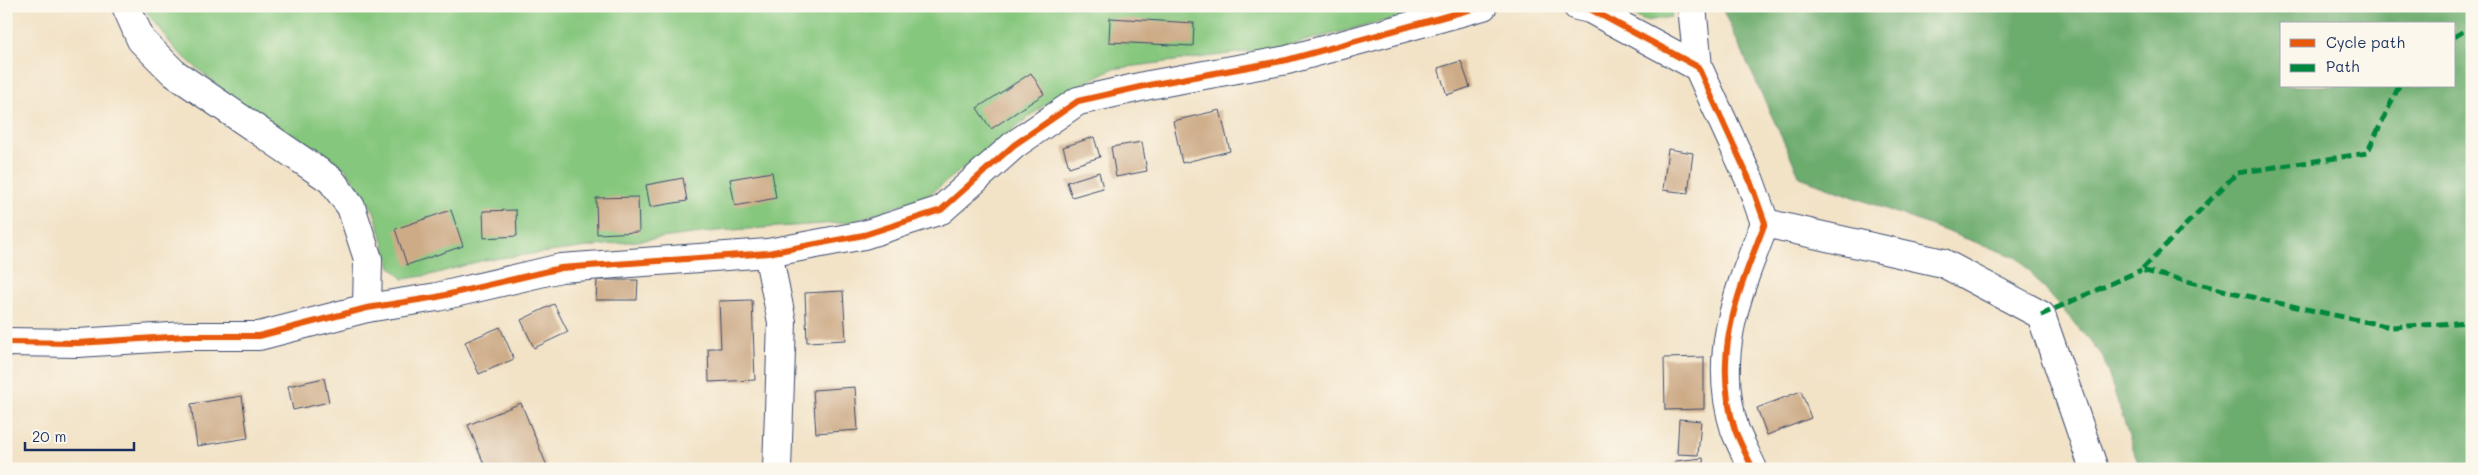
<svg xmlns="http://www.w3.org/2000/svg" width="2478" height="475" font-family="Mali,sans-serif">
<rect width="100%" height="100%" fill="#fbf7ec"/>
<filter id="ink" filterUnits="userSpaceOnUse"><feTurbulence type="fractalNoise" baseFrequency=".02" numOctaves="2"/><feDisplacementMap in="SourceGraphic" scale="10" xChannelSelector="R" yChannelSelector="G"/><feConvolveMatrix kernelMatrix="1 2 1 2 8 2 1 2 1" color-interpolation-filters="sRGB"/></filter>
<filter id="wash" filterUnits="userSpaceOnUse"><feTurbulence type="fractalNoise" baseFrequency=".0096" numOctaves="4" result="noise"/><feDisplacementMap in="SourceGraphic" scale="20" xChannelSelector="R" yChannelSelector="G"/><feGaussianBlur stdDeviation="1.12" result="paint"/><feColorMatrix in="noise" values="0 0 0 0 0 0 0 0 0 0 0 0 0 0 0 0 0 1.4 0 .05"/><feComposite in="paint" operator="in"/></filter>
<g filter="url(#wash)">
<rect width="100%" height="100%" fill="#f2e2c6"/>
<g fill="#86c77e" stroke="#507b6e">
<path d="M142 6H1431L1406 16 1276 48 1112 69 1051 100 930 194 852 222 717 231 484 260 430 275 403 279 391 267 374 211 345 168 294 138 234 100 175 49Z"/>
<path d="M1615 6H1674L1671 17 1645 21Z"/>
</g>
<path fill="#6cac6d" stroke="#446e66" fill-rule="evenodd" d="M1721 6H2472V469H2140L2102 355 2018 258 1800 177ZM2282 24H2454V86H2282Z"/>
<g id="blocks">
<g fill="#cdab87">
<path d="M1110 18 1194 23 1193 46 1109 42Z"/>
<path d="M1461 61 1470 87 1447 95 1438 68Z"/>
<path d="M1031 73 1044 94 991 129 977 108Z"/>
<path d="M1220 110 1230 151 1182 163 1173 121Z"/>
<path d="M1094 137 1100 157 1069 167 1063 147Z"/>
<path d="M1142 142 1147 171 1116 177 1111 147Z"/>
<path d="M1668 149 1693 153 1688 193 1663 190Z"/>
<path d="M772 172 776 198 735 206 730 179Z"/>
<path d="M1099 172 1103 188 1072 197 1067 182Z"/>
<path d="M683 178 687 201 650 207 646 185Z"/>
<path d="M638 197 639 232 597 234 596 198Z"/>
<path d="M451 210 463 246 407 265 395 229Z"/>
<path d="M516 210 517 236 484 238 483 211Z"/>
<path d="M597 280H638L637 300H596Z"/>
<path d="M843 291 846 340 807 342 805 293Z"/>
<path d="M752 300 755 380 709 382 708 348H721L719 301Z"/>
<path d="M554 304 568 332 534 348 521 320Z"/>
<path d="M500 327 514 359 479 374 465 342Z"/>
<path d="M1704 357V409L1665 410 1664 358Z"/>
<path d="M324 378 329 402 293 410 288 386Z"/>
<path d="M855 387 858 430 816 433 813 390Z"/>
<path d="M1801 391 1811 418 1767 435 1757 408Z"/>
<path d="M242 396 248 438 197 446 191 404Z"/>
<path d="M521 403 547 466 540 469H486L468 425Z"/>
<path d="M1679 419 1701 421 1698 455 1677 454Z"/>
<path d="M1703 458 1705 469H1676L1675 461Z"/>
</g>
</g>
</g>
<g filter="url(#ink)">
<use href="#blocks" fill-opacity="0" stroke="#3b4a6e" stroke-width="1"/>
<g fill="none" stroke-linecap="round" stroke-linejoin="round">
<g stroke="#3b4a6e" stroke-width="30">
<g id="street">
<path d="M126 6 141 40 174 73 331 180 351 207 368 259 367 308"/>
<path d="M1577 6 1590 9 1698 67 1750 181 1765 223C1738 293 1711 354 1735 430 1740 443 1747 456 1753 469"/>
<path d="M1692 6 1698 67"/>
<path d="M1765 223 1943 263 2041 315 2094 469"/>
<path d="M768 253 782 322 777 469"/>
<path d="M6 342 78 343 186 336H259L367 308 437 297 561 268 768 253 864 235 941 210 1014 145 1078 101 1149 85 1287 60 1483 6"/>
</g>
</g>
<use href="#street" stroke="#fff" stroke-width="28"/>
<g stroke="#00873e" stroke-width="5" stroke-dasharray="10 5" stroke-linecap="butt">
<path d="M2454 37 2472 26"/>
<path d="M2399 86 2367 153 2237 173 2141 270 2268 301 2391 327 2472 322"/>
<path d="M2041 315 2141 270"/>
</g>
<g stroke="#fbf7ec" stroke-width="9">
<g id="cycleway">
<path d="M1577 6 1590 9 1698 67 1750 181 1765 223C1738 293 1711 354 1735 430 1740 443 1747 456 1753 469"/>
<path d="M6 342 78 343 186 336H259L367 308 437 297 561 268 768 253 864 235 941 210 1014 145 1078 101 1149 85 1287 60 1483 6"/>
</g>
</g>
<use href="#cycleway" stroke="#e8590c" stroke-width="6"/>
</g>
</g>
<rect width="2478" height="475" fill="none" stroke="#fbf7ec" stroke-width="25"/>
<rect x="2280" y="22" width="175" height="65" fill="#fbf7ec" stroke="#a1a7b3"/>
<rect x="2290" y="39" width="25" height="8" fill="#e8590c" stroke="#a1a7b3"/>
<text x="2326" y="48" font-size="15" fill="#1b2f5e">Cycle path</text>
<rect x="2290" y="64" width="25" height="8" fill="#00873e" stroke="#a1a7b3"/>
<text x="2326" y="72" font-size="15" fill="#1b2f5e">Path</text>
<path d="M25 442v8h109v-8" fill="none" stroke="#1b2f5e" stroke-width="2.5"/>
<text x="32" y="442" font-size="15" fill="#1b2f5e" stroke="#fbf7ec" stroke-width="4" paint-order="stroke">20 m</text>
</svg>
